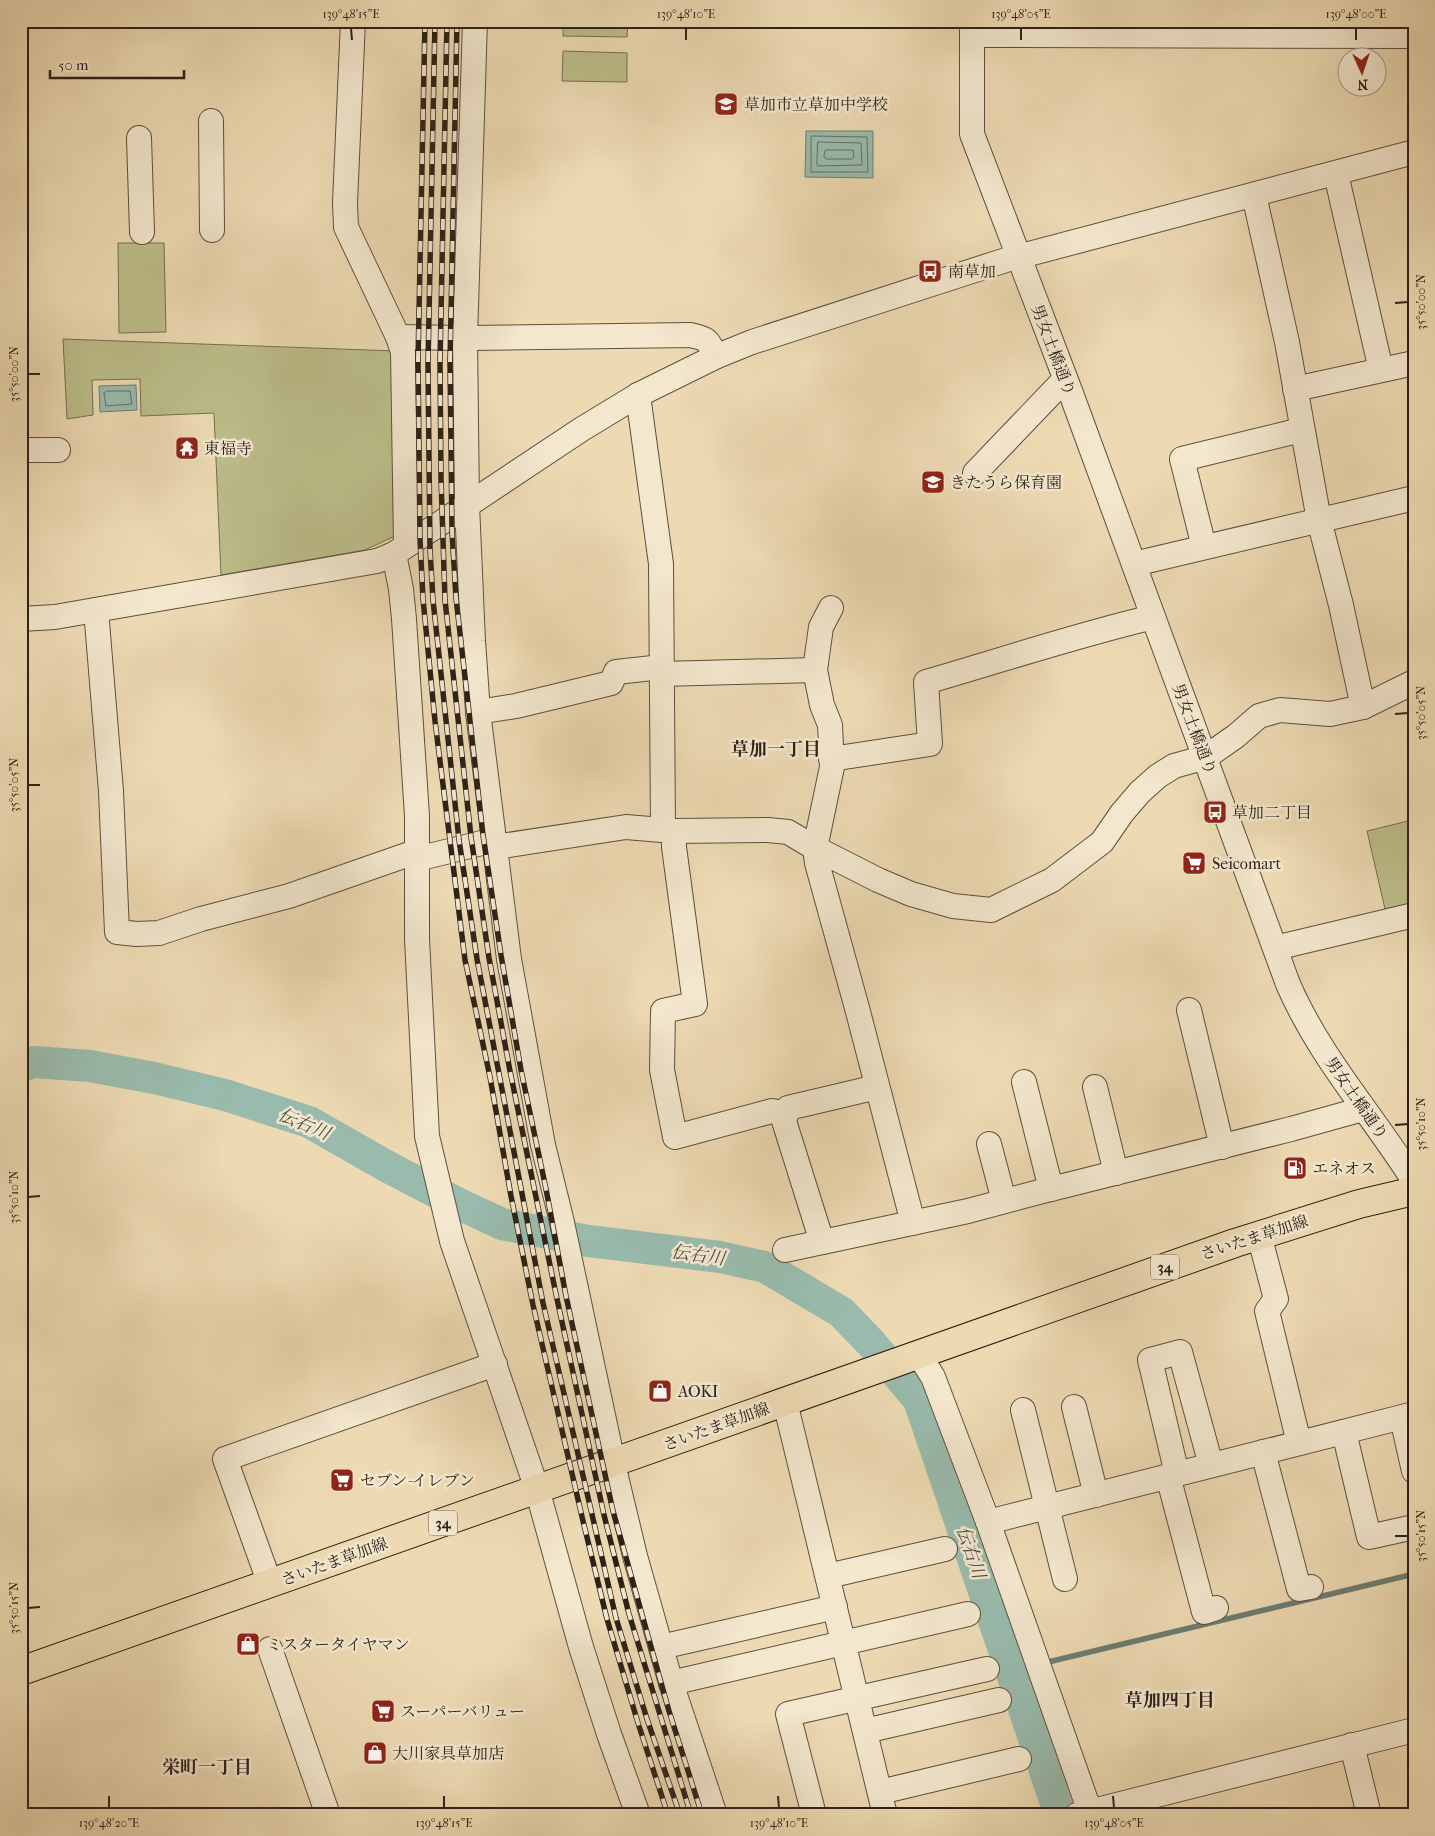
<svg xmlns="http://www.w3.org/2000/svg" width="1435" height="1836" font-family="'IM FELL French Canon','Noto Serif JP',serif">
<rect width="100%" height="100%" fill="#eddab3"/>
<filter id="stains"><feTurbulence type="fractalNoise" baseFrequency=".004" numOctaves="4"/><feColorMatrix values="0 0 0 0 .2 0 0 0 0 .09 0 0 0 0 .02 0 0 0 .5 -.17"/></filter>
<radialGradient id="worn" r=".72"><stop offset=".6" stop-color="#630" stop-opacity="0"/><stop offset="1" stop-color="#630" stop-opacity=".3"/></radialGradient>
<g fill="#bcbe8a" stroke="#747051">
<path d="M563 21H628L627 37 563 36Z"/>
<path d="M563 51 627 53V82L562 81Z"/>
<path d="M118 243H164L166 332 119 333Z"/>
<path d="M63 339 396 351 395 536 365 550 221 575 214 413 141 416 140 379 92 380 93 415 67 419Z"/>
<path d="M1412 820 1414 903 1385 909 1367 831Z"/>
</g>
<g fill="#99bbad" stroke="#6e7d71">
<path d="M806 131H873V178L805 177Z"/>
<path d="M136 385 137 410 100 412 99 386Z"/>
</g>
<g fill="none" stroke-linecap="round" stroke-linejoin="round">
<g stroke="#636e62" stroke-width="1">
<path d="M812 136 867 137 868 172H811V138Z"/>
<path d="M818 142 861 143 862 165 818 166 817 164Z"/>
<path d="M826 150H853L854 157 852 159H826L824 156Z"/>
<path d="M107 391H130L132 404 106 406 104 393Z"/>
</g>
<g stroke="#6e7d71" stroke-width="5.5">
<path d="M1044 1663 1414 1574"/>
<path d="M1011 1671 1033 1666"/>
</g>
<path stroke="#99bbad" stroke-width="32" d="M21 1066 34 1062 90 1066 154 1078 225 1095 309 1122 388 1167 457 1203 502 1224 588 1241 720 1257 765 1267 841 1312 871 1343 919 1400 1060 1815"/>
<g stroke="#5d4f3f" stroke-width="26">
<g id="minor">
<path d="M353 21 345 203 346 227 398 337 403 352 406 545"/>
<path d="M475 21 465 338 467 505 473 641 478 712 509 959 543 1145 561 1218 617 1481 635 1556 671 1683 715 1815"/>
<path d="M972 21V134L1072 396 1288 984C1320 1058 1372 1114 1414 1181"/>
<path d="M972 35 1414 36"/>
<path d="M211 121 212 230"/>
<path d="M139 138 142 232"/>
<path d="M1336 174 1381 370"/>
<path d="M1254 195 1287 342 1319 520 1341 605 1363 707"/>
<path d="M398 337 465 338 690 335C709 339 708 340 715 357"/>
<path d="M1295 389 1414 363"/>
<path d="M638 395 661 564 663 830"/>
<path d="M21 450H58"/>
<path d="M975 473 1065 379"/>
<path d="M1204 547 1182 459 1301 430"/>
<path d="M394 554 401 589 404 619 417 816V939L427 1136 452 1241 537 1489 581 1647 609 1734 638 1815"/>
<path d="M1134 564 1414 498"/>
<path d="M831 608 821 627 815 670 822 705 830 725 832 767 815 848 817 863 857 1008 913 1223"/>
<path d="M96 610 111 791 117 932 137 934 159 933 201 919 289 896 418 851"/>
<path d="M21 619 55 617 377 561 394 554 582 429 638 395 715 357 752 342 1006 260 1414 152"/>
<path d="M662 674 815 670"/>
<path d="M478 712 516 706 611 683 616 672 662 667"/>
<path d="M831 759 930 744 926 682C1002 660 1077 635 1153 617"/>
<path d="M674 831V847L695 1004 663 1011 662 1070 675 1137 772 1111 786 1114"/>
<path d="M495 847 626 827 674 831 768 830 788 832 815 848 878 880 911 894 953 906 991 910 1052 880 1102 842 1122 813 1140 792 1158 776 1174 766 1206 757 1236 736 1259 716 1280 710 1330 714 1363 707 1414 682"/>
<path d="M417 859 494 840"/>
<path d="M1275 948 1414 915"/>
<path d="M1189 1010 1222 1147"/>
<path d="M1024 1082 1051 1189"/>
<path d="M1095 1087 1116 1173"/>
<path d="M989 1144 1004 1201"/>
<path d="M1259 1235 1276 1299 1267 1311 1299 1443"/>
<path d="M822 1242 784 1121 788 1108 877 1087"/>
<path d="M785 1250 968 1211 1039 1192 1291 1129 1363 1109"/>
<path d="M919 1355 933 1377 988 1522"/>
<path d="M785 1402 885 1815"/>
<path d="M1074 1407 1096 1495"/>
<path d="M1023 1410 1065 1579"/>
<path d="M1402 1418 1414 1471"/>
<path d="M1344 1432 1369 1537 1414 1527"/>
<path d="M1263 1452 1299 1589 1311 1587"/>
<path d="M1177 1474 1150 1360 1180 1352 1211 1465"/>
<path d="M1168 1476 1204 1612 1216 1608"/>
<path d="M828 1576 945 1549"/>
<path d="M270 1584 225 1459 495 1364"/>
<path d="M661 1647 835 1607"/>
<path d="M270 1649 328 1815"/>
<path d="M671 1683 968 1614"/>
<path d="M865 1731 999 1700"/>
<path d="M1352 1745 1369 1815"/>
<path d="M880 1792 1019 1759"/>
<path d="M1090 1812 988 1522 1414 1414"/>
<path d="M814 1815 788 1714 987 1669"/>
<path d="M1077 1815 1414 1730"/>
</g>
</g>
<g stroke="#2d2118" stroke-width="30">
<path id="major" d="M21 1671 1235 1243 1359 1204 1414 1191"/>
</g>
<use href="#minor" stroke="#f3e7ce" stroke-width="24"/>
<use href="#major" stroke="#eddab3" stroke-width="28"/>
<g stroke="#2d2118" stroke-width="5.5">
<g id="rail">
<path d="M425 21 418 361 420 539 423 599 435 721 465 960 490 1077 511 1196 533 1305 583 1521 607 1619 638 1723 668 1815"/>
<path d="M435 21 428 364 430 549 433 600 459 840 477 959 543 1303 616 1618 647 1719 680 1815"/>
<path d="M447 21 440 363 441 479 445 600 471 837 489 958 510 1071 557 1299 604 1515 629 1614 691 1815"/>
<path d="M457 21 450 362 452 532 456 598 483 835 501 955 521 1070 546 1189 566 1296 613 1511 669 1711 702 1815"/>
</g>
</g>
<use href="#rail" stroke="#f3e7ce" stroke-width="4" stroke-dasharray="11" stroke-linecap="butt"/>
</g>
<path fill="none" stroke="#2d2118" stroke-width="2" d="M351 28 352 40M686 28V40M1021 28V40M1356 28V40M1395 303 1408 302M28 374H40M1395 714 1408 713M28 785H40M1395 1125 1408 1124M28 1197 40 1196M1395 1536H1408M28 1608 40 1607M109 1796V1808M444 1796V1808M778 1796 779 1808M1113 1796 1114 1808"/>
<defs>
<g id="school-square" transform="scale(1.25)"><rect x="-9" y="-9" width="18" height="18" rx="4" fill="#8f2418" stroke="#f3e7ce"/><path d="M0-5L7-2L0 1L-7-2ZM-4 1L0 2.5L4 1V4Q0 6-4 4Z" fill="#fff"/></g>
<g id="bus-square" transform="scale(1.25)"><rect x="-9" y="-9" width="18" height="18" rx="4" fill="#8f2418" stroke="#f3e7ce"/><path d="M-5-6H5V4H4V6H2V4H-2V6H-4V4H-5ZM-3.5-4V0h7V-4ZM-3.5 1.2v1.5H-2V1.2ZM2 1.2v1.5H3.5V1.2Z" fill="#fff"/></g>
<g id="temple-square" transform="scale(1.25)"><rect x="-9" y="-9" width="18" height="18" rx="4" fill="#8f2418" stroke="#f3e7ce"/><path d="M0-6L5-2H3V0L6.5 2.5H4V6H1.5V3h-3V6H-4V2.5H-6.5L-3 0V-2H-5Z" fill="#fff"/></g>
<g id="supermarket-square" transform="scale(1.25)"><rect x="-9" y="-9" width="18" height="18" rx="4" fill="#8f2418" stroke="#f3e7ce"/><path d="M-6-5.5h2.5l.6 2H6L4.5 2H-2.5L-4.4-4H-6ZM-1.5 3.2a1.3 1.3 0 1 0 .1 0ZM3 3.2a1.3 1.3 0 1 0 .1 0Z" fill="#fff"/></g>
<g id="fuel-square" transform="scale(1.25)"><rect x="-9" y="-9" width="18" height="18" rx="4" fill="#8f2418" stroke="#f3e7ce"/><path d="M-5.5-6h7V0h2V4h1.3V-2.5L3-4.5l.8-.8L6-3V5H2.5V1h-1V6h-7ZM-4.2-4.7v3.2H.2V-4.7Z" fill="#fff"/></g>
<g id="shop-square" transform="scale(1.25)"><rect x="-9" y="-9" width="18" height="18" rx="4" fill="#8f2418" stroke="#f3e7ce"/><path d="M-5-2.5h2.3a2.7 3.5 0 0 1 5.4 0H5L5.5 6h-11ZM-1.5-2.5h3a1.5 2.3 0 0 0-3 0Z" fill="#fff"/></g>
</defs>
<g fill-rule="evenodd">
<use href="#school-square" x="726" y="104"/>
<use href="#bus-square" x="930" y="271"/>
<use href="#temple-square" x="187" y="448"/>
<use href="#school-square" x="933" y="482"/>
<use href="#bus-square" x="1215" y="812"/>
<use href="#supermarket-square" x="1194" y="863"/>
<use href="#fuel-square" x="1295" y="1168"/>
<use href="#shop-square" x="660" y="1391"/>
<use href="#supermarket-square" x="342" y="1480"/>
<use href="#shop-square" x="248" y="1644"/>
<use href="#supermarket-square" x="383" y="1711"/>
<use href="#shop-square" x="375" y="1753"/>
</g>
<g text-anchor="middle" stroke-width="5" stroke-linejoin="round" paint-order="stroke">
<g fill="#f3e7ce" stroke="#685c4f" stroke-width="1">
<rect x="1151" y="1254.5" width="28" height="25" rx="4"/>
<rect x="429" y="1510.5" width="28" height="25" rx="4"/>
</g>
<g font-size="15" font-weight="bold" fill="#2d2118">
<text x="1165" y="1272">34</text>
<text x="443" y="1528">34</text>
</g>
<g font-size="16" fill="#2d2118" stroke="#f3e7ce" text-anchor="start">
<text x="744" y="110">草加市立草加中学校</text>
<text x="948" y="277">南草加</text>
<text x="204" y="454">東福寺</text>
<text x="950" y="488">きたうら保育園</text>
<text x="1232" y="818">草加二丁目</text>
<text x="1212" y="869">Seicomart</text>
<text x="1312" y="1174">エネオス</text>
<text x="678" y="1397">AOKI</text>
<text x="360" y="1486">セブン-イレブン</text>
<text x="266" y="1650">ミスタータイヤマン</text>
<text x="400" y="1717">スーパーバリュー</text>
<text x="392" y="1759">大川家具草加店</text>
</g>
<g font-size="16" fill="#2d2118" stroke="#f3e7ce">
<text transform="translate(1054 350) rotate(69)" y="6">男女土橋通り</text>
<text transform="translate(1195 729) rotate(69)" y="6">男女土橋通り</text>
<text transform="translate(1357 1098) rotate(55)" y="6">男女土橋通り</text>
<text transform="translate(1254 1237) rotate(-18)" y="6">さいたま草加線</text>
<text transform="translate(716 1426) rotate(-20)" y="6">さいたま草加線</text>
<text transform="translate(334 1561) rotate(-20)" y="6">さいたま草加線</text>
</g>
<g font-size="18" font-weight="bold" fill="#2d2118" stroke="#f3e7ce">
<text x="776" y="755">草加一丁目</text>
<text x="1170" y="1706">草加四丁目</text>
<text x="207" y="1773">栄町一丁目</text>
</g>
<g font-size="18" font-style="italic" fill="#4d4f45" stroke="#f3e7ce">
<text transform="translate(304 1124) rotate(23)" y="6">伝右川</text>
<text transform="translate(698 1255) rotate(8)" y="6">伝右川</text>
<text transform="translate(971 1552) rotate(71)" y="6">伝右川</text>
</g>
</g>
<rect width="1435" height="1836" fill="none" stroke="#eddab3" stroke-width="55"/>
<g transform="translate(1362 72) rotate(177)"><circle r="24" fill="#f3e7ce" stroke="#a49885"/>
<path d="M0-4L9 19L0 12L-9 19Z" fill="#8f2418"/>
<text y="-8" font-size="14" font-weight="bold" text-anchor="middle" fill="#2d2118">N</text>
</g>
<path d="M50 70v8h134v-8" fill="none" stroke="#2d2118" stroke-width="2.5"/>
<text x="58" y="70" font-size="15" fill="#2d2118" stroke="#f3e7ce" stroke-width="4" paint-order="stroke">50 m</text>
<rect x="28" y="28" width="1380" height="1780" fill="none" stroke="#2d2118" stroke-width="2"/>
<g font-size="12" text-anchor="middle" fill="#2d2118">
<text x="351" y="18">139°48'15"E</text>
<text x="686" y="18">139°48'10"E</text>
<text x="1021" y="18">139°48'05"E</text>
<text x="1356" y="18">139°48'00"E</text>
<text transform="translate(1421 302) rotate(-90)" y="4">35°50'00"N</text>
<text transform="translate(14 374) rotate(-90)" y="4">35°50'00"N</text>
<text transform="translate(1421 713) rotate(-90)" y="4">35°50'05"N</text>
<text transform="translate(14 785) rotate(-90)" y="4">35°50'05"N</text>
<text transform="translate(1421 1124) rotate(-90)" y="4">35°50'10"N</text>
<text transform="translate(14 1197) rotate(-90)" y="4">35°50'10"N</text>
<text transform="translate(1421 1536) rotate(-90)" y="4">35°50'15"N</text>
<text transform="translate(14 1608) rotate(-90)" y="4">35°50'15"N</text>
<text x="109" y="1827">139°48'20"E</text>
<text x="444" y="1827">139°48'15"E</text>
<text x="779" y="1827">139°48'10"E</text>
<text x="1114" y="1827">139°48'05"E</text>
</g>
<rect width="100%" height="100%" filter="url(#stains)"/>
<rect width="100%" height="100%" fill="url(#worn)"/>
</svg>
